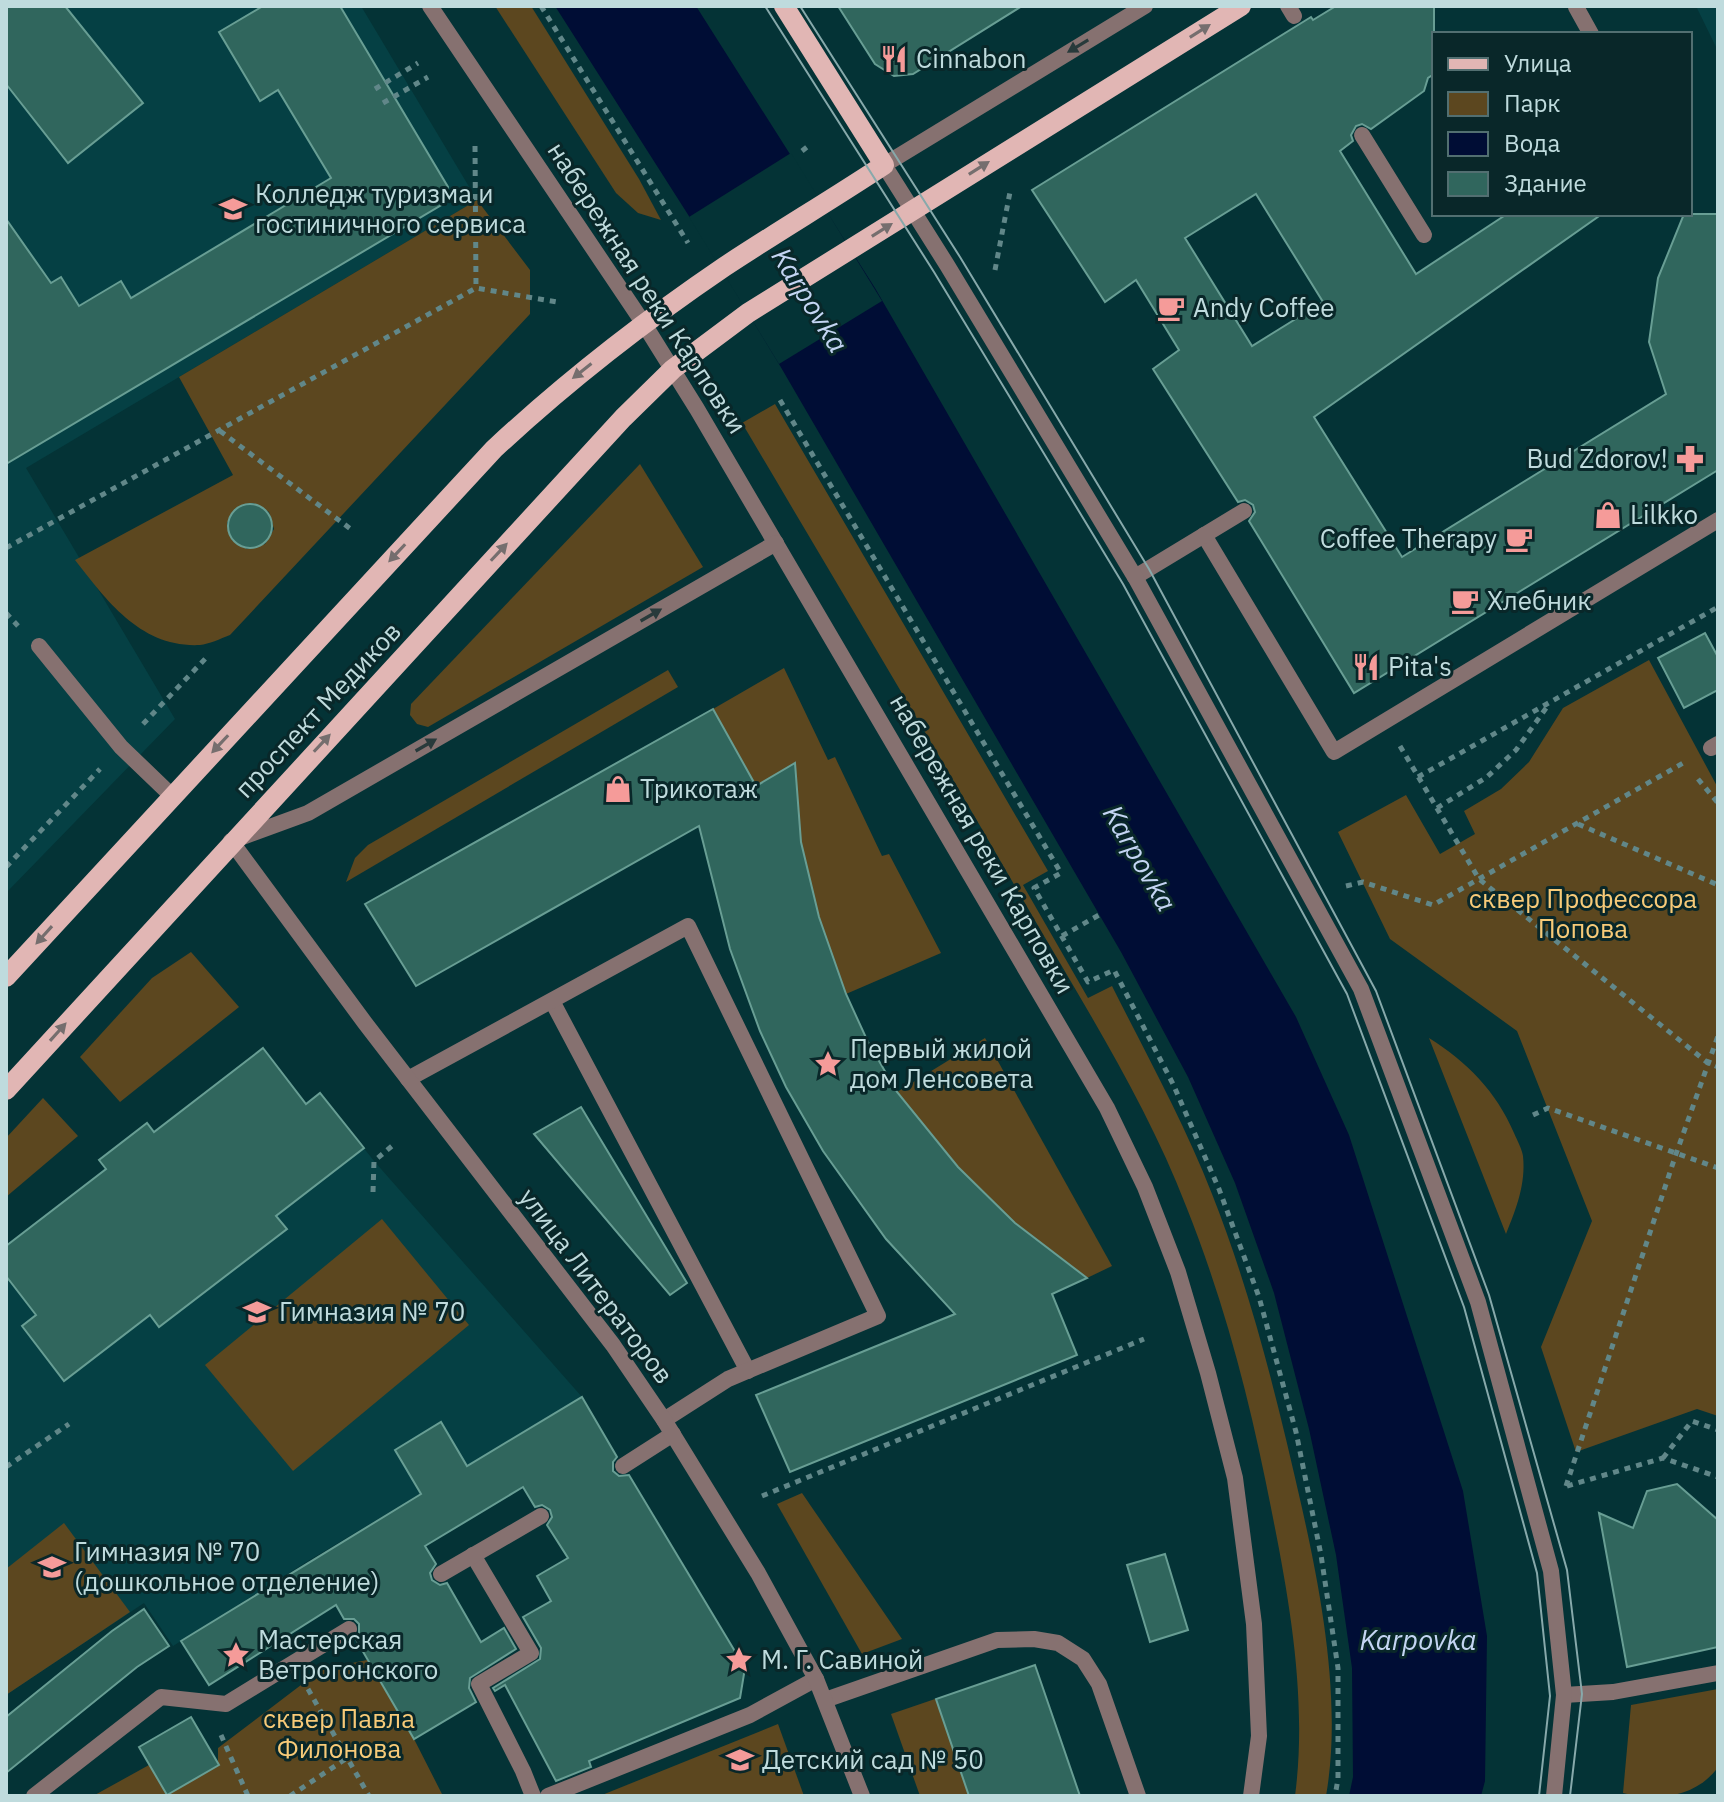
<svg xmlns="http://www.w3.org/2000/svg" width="1724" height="1802" font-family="'IBM Plex Sans',sans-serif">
<rect width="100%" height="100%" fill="#043336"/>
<g fill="#054044">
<path d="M6 6H361L477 200 26 468 175 719 6 893Z"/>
<path d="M1696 6H1718V51Z"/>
<path d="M263 1048 306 1103 320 1093 374 1161 582 1397 308 1561 173 1646 144 1603 6 1695V1246Z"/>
</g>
<g fill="#5c471f" fill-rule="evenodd">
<path d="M495 6H531L639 179 661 220 638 213 616 193Z"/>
<path d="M477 200 530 270V314L230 635C220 639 209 644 200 645 141 648 107 601 75 560L233 475 179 377ZM253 503 269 512 274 529 265 544 247 549 232 540 227 523 236 508Z"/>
<path d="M775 404 1048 871 1023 885 1088 998 1112 986C1146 1054 1184 1122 1212 1194 1252 1295 1278 1402 1302 1508 1322 1597 1342 1705 1326 1796H1295C1307 1704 1291 1608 1273 1518 1252 1409 1227 1309 1186 1206 1147 1104 1081 1000 1026 905 933 744 837 584 742 423Z"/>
<path d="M640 464 703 567 428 727 417 724 410 715 411 704Z"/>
<path d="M1649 660 1718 788V1416L1697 1409 1576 1452 1541 1347 1592 1221 1517 1031 1390 939 1338 832 1406 795 1440 854 1475 834 1464 811 1501 789 1529 762 1563 708Z"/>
<path d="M784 668 828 760 835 757 882 856 889 854 941 953 846 994 819 917 801 842 795 764 756 786 713 709Z"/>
<path d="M668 670 678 687 346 882 355 858 368 845Z"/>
<path d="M191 952 239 1007 120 1102 80 1057 152 978Z"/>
<path d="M985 1038 1112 1266 1087 1278 1015 1223 958 1167 897 1092Z"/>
<path d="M1429 1038C1467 1062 1496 1091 1514 1133 1517 1140 1522 1149 1523 1156 1526 1184 1516 1209 1506 1234Z"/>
<path d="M43 1098 78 1136 6 1197V1138Z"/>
<path d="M382 1219 469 1325 293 1471 205 1365Z"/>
<path d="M802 1493 902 1639 862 1654 777 1504Z"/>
<path d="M64 1523 130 1612 6 1695V1569Z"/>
<path d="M367 1660 414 1739 443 1796H93L149 1765 167 1795 218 1765V1748L322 1669Z"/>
<path d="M1718 1689V1767C1697 1797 1657 1802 1623 1793L1631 1705Z"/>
<path d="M935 1699H936L969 1796H920L891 1714Z"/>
<path d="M778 1724 804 1796H602V1795Z"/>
</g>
<path fill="#000d35" d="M555 6H696L875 288 1296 1017 1349 1135 1463 1491 1487 1636 1485 1781 1481 1796H1349L1353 1777 1352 1668 1336 1555 1309 1429 1274 1293 1235 1183 1188 1077 1121 952 779 364 701 235Z"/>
<path fill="#043336" d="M791 153 882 301 779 364 689 217Z"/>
<g fill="#30665d" stroke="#689e94" stroke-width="2" fill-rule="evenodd">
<path d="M6 6H65L143 103 68 163 6 84Z"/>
<path d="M263 6H340L448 187 443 204 6 464V219L51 283 61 277 79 306 121 281 131 298 331 178 278 90 260 101 219 32Z"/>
<path d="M838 6H1022L913 74 894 76 875 64Z"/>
<path d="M1336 6H1434V74L1428 78 1424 91 1371 129 1362 124 1356 126 1351 135 1353 141 1340 151 1416 274 1507 214H1602L1314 417 1402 557 1666 394 1649 342 1658 278 1684 214H1718V470L1354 693 1249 521 1255 512 1253 505 1245 500 1238 502 1153 369 1179 350 1136 280 1105 302 1032 190 1311 17 1313 20ZM1256 194 1323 302 1252 346 1185 238Z"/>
<circle cx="250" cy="526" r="22"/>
<path d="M1705 633 1718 657V690L1684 708 1658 658Z"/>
<path d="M713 709 756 786 795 763 801 842 819 917 846 994 868 1042 897 1092 958 1167 1015 1223 1087 1278 1052 1294 1077 1355 790 1472 756 1395 955 1314 886 1239 823 1151 786 1087 760 1031 730 949 699 826 416 986 365 904Z"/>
<path d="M263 1048 306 1104 320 1093 364 1148 276 1216 287 1229 159 1327 150 1315 64 1381 22 1326 36 1315 6 1276V1246L106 1169 99 1160 147 1123 154 1132Z"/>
<path d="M581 1107 687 1283 670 1295 534 1134Z"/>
<path d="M582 1397 617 1457 613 1462V1471L619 1476 629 1475 745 1668 740 1698 589 1761 591 1767 556 1781 505 1685 495 1691 493 1688 540 1659 541 1648 523 1617 551 1601 537 1576 568 1558 547 1525 552 1517 550 1510 542 1505 535 1507 523 1487 425 1546 436 1564 430 1573 432 1580 440 1585 447 1583 481 1642 504 1628 516 1649 470 1678 469 1688 476 1702 414 1739 355 1638 359 1634V1624L354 1619H344L336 1605 209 1685 181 1641 421 1494 395 1450 441 1422 467 1466Z"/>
<path d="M1677 1484 1718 1520V1647L1627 1667 1599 1513 1633 1528 1647 1491Z"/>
<path d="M1165 1554 1188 1630 1150 1642 1127 1565Z"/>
<path d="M144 1609 169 1646 137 1667 6 1773V1717L112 1631Z"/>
<path d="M1035 1665 1080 1796H969L936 1699Z"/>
<path d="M191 1717 219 1765 167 1795 139 1747Z"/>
</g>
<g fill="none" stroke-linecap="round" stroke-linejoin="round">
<g stroke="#618789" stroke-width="5" stroke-dasharray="6 6" stroke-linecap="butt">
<path d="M541 6 688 243"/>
<path d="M375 89 418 63"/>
<path d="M383 103 428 77"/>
<path d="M475 146 476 288"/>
<path d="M802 151 807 147"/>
<path d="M995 270 1010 192"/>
<path d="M780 400 1061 873 1034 888 1088 982 1114 970 1173 1084 1219 1189 1259 1297 1296 1432 1321 1555 1338 1668V1779L1335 1796"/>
<path d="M220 431 352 530"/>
<path d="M6 548 476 288 557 302"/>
<path d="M6 613 18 626"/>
<path d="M143 724 206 658"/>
<path d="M1400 746 1479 879 1708 1063 1718 1067"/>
<path d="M1418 777 1718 607"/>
<path d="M1698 779 1718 803"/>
<path d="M1437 808 1487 777 1516 750 1549 704"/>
<path d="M1578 824 1718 885"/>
<path d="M6 867 100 769"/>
<path d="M1346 886 1363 882 1433 905 1685 762"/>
<path d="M1062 936 1099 915"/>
<path d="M1533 1115 1548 1108 1718 1168"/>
<path d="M373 1192 374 1161 392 1146"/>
<path d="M1663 1458 1692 1421 1718 1430"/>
<path d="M6 1467 69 1424"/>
<path d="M1566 1486 1676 1154 1718 1036"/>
<path d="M1567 1486 1663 1458 1718 1477"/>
<path d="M762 1496 1144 1339"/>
<path d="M308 1689 369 1796"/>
<path d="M221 1735 248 1796"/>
<path d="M290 1796 347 1758"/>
</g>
<g stroke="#867170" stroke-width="16">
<path d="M1288 6 1294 16"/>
<path d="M1576 7 1591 34"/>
<path d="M1362 135 1424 235"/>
<path d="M1204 535 1334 752 1718 520"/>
<path d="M1135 577 1244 511"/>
<path d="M39 646 121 747 172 796"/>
<path d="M1711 748 1718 744"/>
<path d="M552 1001 748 1371"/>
<path d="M408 1079 688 926 878 1316 728 1379 664 1420"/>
<path d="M623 1466 673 1434"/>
<path d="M473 1555 531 1653 479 1684 523 1771 533 1796"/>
<path d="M441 1574 541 1516"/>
<path d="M1564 1695 1613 1692 1718 1673"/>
<path d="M825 1700 997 1640 1034 1639 1058 1643 1083 1659 1099 1684 1138 1796"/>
<path d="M34 1796 161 1697 226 1704 349 1629"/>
<path d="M548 1796 750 1715 816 1679"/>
</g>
<g stroke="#867170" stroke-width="16">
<path d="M884 165 1145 6"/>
<path d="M231 841 365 1023 613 1345 664 1420 758 1573 816 1679 862 1796"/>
</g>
<g stroke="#867170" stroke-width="16">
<path d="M430 6 644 324 697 409 1107 1108 1145 1187 1178 1272 1208 1373 1235 1478 1254 1624 1259 1736 1251 1796"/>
<path d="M884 165 947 265 1135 577 1361 989 1478 1302 1551 1571 1564 1695 1554 1796"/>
<path d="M237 839 308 813 776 543"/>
</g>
<g stroke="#e1b6b4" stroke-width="20">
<path d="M6 977 494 449C566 382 643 322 724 267 777 232 831 200 884 165L784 6"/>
<path d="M6 1090 623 418 673 369 748 313 1241 6"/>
</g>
<g stroke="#87a9ab" stroke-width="2">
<path d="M765 6 934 272 1123 584 1347 994 1464 1307 1537 1573 1550 1696 1539 1796"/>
<path d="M800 6 960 257 1149 569 1376 991 1489 1295 1567 1570 1582 1694 1570 1796"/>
</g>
</g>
<defs><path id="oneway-solid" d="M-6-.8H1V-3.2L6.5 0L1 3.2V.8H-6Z" transform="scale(2)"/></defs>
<g fill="#756e6e">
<use href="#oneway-solid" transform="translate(1200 31) rotate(-32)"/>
<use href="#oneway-solid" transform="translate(979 168) rotate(-32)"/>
<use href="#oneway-solid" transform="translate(882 230) rotate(-32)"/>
<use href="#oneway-solid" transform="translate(582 371) rotate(142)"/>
<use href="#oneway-solid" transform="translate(499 552) rotate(-47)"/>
<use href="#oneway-solid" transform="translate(397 553) rotate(133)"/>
<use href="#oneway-solid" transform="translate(322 743) rotate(-47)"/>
<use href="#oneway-solid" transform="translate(220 744) rotate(133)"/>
<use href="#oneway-solid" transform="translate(44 935) rotate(132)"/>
<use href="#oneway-solid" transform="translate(58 1032) rotate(-48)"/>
</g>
<g fill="#283a3b">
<use href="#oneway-solid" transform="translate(1078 46) rotate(149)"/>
<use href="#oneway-solid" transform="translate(651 615) rotate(-30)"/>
<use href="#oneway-solid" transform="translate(426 745) rotate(-30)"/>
</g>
<defs>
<g id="restaurant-bare" transform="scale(2.16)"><path d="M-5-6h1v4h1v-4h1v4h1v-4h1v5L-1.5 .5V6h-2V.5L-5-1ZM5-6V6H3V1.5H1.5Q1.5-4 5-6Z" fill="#f59b99" stroke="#092729" stroke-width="2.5" paint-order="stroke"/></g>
<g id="university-bare" transform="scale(2.16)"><path d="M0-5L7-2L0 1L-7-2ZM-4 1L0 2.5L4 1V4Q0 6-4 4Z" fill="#f59b99" stroke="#092729" stroke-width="2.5" paint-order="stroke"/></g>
<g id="cafe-bare" transform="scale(2.16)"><path d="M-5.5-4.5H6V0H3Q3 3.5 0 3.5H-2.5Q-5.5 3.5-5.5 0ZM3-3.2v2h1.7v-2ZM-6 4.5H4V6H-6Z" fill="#f59b99" stroke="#092729" stroke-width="2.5" paint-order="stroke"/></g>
<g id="pharmacy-bare" transform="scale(2.16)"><path d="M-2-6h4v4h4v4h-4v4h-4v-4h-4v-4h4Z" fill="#f59b99" stroke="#092729" stroke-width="2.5" paint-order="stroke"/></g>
<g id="shop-bare" transform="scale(2.16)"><path d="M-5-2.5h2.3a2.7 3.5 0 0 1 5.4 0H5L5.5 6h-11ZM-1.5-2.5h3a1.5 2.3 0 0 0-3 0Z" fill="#f59b99" stroke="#092729" stroke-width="2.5" paint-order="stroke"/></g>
<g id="sight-bare" transform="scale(2.16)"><path d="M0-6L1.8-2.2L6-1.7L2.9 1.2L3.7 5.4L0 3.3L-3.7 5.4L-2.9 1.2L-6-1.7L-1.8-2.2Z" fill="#f59b99" stroke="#092729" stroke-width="2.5" paint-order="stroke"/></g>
<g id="school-bare" transform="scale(2.16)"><path d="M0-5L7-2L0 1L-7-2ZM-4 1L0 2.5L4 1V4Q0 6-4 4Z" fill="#f59b99" stroke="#092729" stroke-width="2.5" paint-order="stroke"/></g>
</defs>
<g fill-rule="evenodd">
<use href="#restaurant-bare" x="894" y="59"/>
<use href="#university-bare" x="233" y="209"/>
<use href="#cafe-bare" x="1171" y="308"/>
<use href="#pharmacy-bare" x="1690" y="459"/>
<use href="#shop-bare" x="1608" y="515"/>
<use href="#cafe-bare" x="1519" y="539"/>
<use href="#cafe-bare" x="1465" y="601"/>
<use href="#restaurant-bare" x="1366" y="667"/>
<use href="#shop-bare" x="618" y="789"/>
<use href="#sight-bare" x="828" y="1064"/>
<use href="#school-bare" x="257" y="1312"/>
<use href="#school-bare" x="52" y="1567"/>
<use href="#sight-bare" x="236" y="1655"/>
<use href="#sight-bare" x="739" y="1660"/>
<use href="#school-bare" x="740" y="1760"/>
</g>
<g text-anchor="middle" stroke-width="6" stroke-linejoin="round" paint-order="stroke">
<g font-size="26" fill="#bfdbdd" stroke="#092729" text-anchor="start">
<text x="916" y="68">Cinnabon</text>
<text x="255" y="203">Колледж туризма и<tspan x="255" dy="30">гостиничного сервиса</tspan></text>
<text x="1193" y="317">Andy Coffee</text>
<text x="1668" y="468" text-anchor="end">Bud Zdorov!</text>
<text x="1630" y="524">Lilkko</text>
<text x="1497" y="548" text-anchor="end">Coffee Therapy</text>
<text x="1487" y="610">Хлебник</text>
<text x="1388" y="676">Pita's</text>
<text x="640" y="798">Трикотаж</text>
<text x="850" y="1058">Первый жилой<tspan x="850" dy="30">дом Ленсовета</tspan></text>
<text x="279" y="1321">Гимназия № 70</text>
<text x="74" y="1561">Гимназия № 70<tspan x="74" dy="30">(дошкольное отделение)</tspan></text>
<text x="258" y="1649">Мастерская<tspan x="258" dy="30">Ветрогонского</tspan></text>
<text x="761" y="1669">М. Г. Савиной</text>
<text x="762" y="1769">Детский сад № 50</text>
</g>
<g font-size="26" fill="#bfdbdd" stroke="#092729">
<text transform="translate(647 288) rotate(57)" y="9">набережная реки Карповки</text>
<text transform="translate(318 710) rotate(-47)" y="9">проспект Медиков</text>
<text transform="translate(982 844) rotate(60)" y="9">набережная реки Карповки</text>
<text transform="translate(596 1286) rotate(53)" y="9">улица Литераторов</text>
</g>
<g font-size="26" fill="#f7ca78" stroke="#092729">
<text x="1583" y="908">сквер Профессора<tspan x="1583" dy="30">Попова</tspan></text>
<text x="339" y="1728">сквер Павла<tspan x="339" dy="30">Филонова</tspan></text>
</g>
<g font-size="28" font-style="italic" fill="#c4d5f3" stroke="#092729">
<text transform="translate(810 300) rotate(58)" y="10">Karpovka</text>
<text transform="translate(1140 858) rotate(60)" y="10">Karpovka</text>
<text x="1418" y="1650">Karpovka</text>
</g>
</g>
<rect width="1724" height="1802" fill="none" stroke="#bfdbdd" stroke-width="16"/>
<rect x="1432" y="32" width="260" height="184" fill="#092729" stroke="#526f71" stroke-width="2"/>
<rect x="1448" y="58" width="40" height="12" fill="#e1b6b4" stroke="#526f71" stroke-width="2"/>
<text x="1504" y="72" font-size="24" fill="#bfdbdd">Улица</text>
<rect x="1448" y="92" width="40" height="24" fill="#5c471f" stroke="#526f71" stroke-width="2"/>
<text x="1504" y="112" font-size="24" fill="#bfdbdd">Парк</text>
<rect x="1448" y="132" width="40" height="24" fill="#000d35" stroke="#526f71" stroke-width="2"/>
<text x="1504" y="152" font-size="24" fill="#bfdbdd">Вода</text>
<rect x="1448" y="172" width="40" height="24" fill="#30665d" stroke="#526f71" stroke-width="2"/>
<text x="1504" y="192" font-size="24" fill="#bfdbdd">Здание</text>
</svg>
